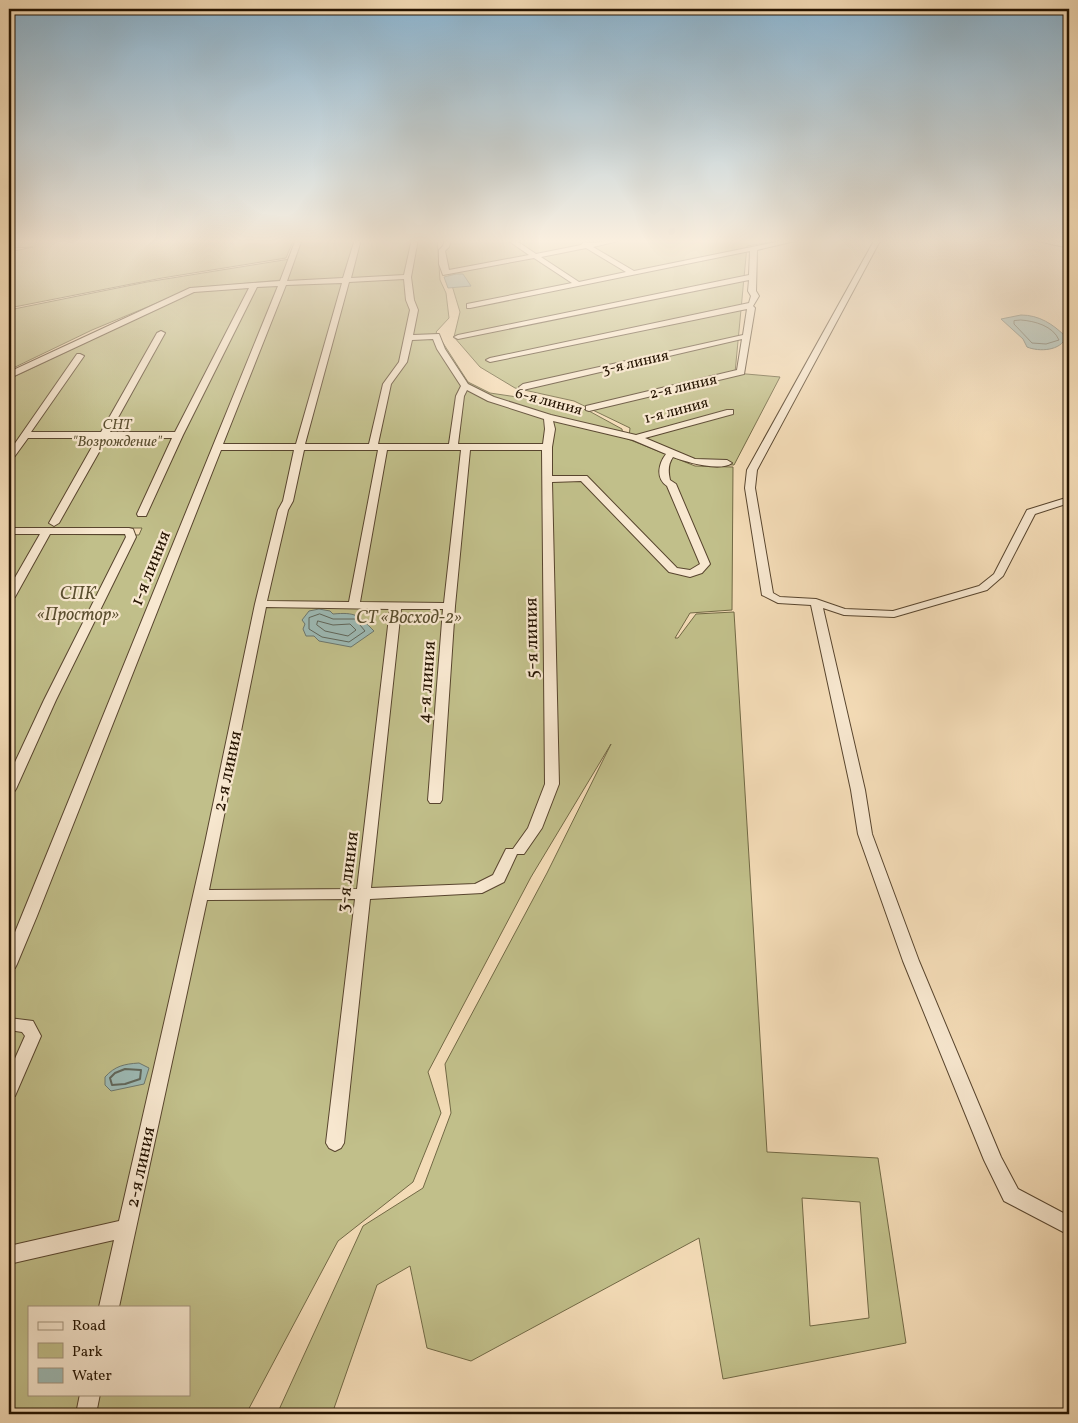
<svg xmlns="http://www.w3.org/2000/svg" width="1078" height="1423" font-family="Vollkorn,serif">
<rect width="100%" height="100%" fill="#f4dcb7"/>
<filter id="stains"><feTurbulence type="fractalNoise" baseFrequency=".004" numOctaves="4"/><feColorMatrix values="0 0 0 0 .2 0 0 0 0 .09 0 0 0 0 .02 0 0 0 .5 -.17"/></filter>
<radialGradient id="worn" r=".72"><stop offset=".6" stop-color="#630" stop-opacity="0"/><stop offset="1" stop-color="#630" stop-opacity=".3"/></radialGradient>
<g fill="#c1bf8a" stroke="#726945" fill-rule="evenodd">
<path d="M9 239H294L286 258 162 278 9 308V252L33 247 9 248Z"/>
<path d="M300 239H437L440 280 446 293 449 318 436 332 468 382 490 393 571 405 589 411 622 429 623 437 695 466 733 467 732 610 690 613 675 638H678L696 614 734 612 767 1152 878 1158 906 1343 723 1379 699 1238 471 1361 427 1348 410 1266 377 1285 332 1414H277L363 1226 423 1188 451 1113 445 1064 547 873 611 744 531 877 428 1072 441 1113 413 1182 338 1241 246 1414H9V534L139 535 142 528H9V379L197 290 278 286ZM802 1198 860 1202 869 1318 810 1326ZM29 1307H189V1394H29Z"/>
<path d="M443 239H788L747 246 735 373 780 377 734 465 692 463 629 437 630 428 574 401 515 388 480 367 454 337 460 312 447 269Z"/>
<path d="M290 259 282 280 193 288 92 330 9 370V310L147 282Z"/>
</g>
<g fill="#9dbab5" stroke="#6d776d">
<path d="M456 274H463L471 286 448 288 444 277Z"/>
<path d="M1021 315C1039 315 1053 324 1066 337 1061 351 1039 352 1027 347L1023 339 1001 319Z"/>
<path d="M319 609 330 611 333 614C356 612 358 615 374 631L351 647 319 641 314 636H306L303 629 305 624 302 620 309 611Z"/>
<path d="M139 1063 149 1068 144 1084 111 1091 105 1085V1077C115 1066 124 1064 139 1063Z"/>
</g>
<g fill="none" stroke-linecap="round" stroke-linejoin="round">
<g stroke="#60665a" stroke-width="1">
<path d="M1021 320C1035 321 1053 326 1059 340L1046 344 1032 343 1014 324V321Z"/>
<path d="M320 614 333 619H355L365 631 349 642 322 637 309 629V618Z"/>
<path d="M318 621 333 625 350 624 356 630 348 636 325 631 317 625Z"/>
</g>
<path stroke="#60665a" stroke-width="2" d="M125 1069 141 1070 140 1079 125 1084 112 1085 110 1078 115 1073Z"/>
<g stroke="#58452e" stroke-width="2">
<g id="minor">
<path d="M296 239H302L287 281 343 278 355 239H361L351 278 404 275 412 239H418L411 277 414 300 418 310 413 335 439 334 445 349 468 384 494 397 551 415 636 435 727 410H733V414L645 438 695 459 727 460 732 463C720 472 686 462 673 457 668 464 668 471 670 480L676 484 710 564 702 573 690 577 669 572 581 481 552 482 559 784 542 828 524 854H517L504 882 482 893 370 899 344 1143 341 1148 335 1151 329 1148 326 1143 355 899 207 900 119 1307H99L114 1240 9 1264V1246L119 1221 205 843 255 604 278 510 283 501 294 450H221L37 916 17 964 15 968 9 970V947L278 286 257 287 183 435 146 516H138L137 514 172 438H107L59 523 54 526 49 523 97 438H28L12 460 9 461V452L77 354H80L84 356 31 432H101L157 333 161 331 165 333 110 432H175L249 288 194 292 12 377H9V372L190 288 280 281ZM404 279 406 300 410 310 399 362 383 384 369 444H305L349 282ZM342 283 296 444H223L286 285ZM433 339 437 349 461 386 456 396 449 444H378L391 384 407 362 412 340ZM467 390 488 401 544 419 545 429 543 444H458L464 396ZM553 421 633 440 666 454C659 463 655 478 667 486L700 564 690 570 677 568 587 476H552V447L555 429ZM304 450H378L349 602 267 601 288 510 293 501ZM387 450H461L444 603 360 602ZM470 450H542L545 784 528 828 513 849H506L493 875 475 884 371 888 401 609H443L428 800 430 803H440L442 800 455 606ZM266 607 390 609 357 889 209 890Z"/>
<path d="M445 239H451L449 247 445 251 449 270 529 255 506 239H514L536 254 581 245 584 242C593 245 615 239 626 239L593 247 634 271 791 239H804L757 250 756 291 759 296 753 306 755 308 744 374 589 411 586 410V406L737 370 742 339 523 390 519 387 523 384 743 335 747 309 490 362 486 360 490 358 749 303 751 296 748 291 749 280 458 339 454 337 458 335 749 275 750 251 470 308H467V304L572 283 534 258 443 275 439 264V250L443 246ZM586 248 626 272 579 282 541 257Z"/>
<path d="M875 239H881L757 470 755 488 773 593 780 597 816 599 845 609 893 611 979 586 994 574 1027 510 1069 497V503L1035 514 1003 576 987 590 894 617 844 615 823 608 865 790 872 834 919 961 1001 1157 1018 1189 1069 1216V1235L1004 1201 984 1160 903 961 858 834 851 790 811 605 778 603 762 595 745 488 747 470Z"/>
<path d="M1029 239H1043L1069 244V248Z"/>
<path d="M9 528H129L133 529 136 537 56 700 16 789 14 792 9 793V775L44 700 126 537 125 534H50L15 597 9 600V588L40 534H9Z"/>
<path d="M9 1018 33 1021 41 1036 15 1096 9 1098V1072L25 1036 22 1032 9 1030Z"/>
<path d="M80 1394H100L96 1414H76Z"/>
</g>
</g>
<use href="#minor" fill="#f8e8d0" fill-rule="evenodd"/>
</g>
<linearGradient id="sky" x2="0" y2="1"><stop stop-color="#8ab6d4"/><stop offset="0.55" stop-color="#faefdf"/><stop offset="1" stop-color="#faefdf" stop-opacity="0"/></linearGradient>
<rect width="1078" height="438" fill="url(#sky)"/>
<g text-anchor="middle" stroke-width="4.5" stroke-linejoin="round" paint-order="stroke">
<g font-size="15" fill="#241300" stroke="#f8e8d0">
<text transform="translate(635 362) rotate(-13)" y="5">3-я линия</text>
<text transform="translate(683 386) rotate(-13)" y="5">2-я линия</text>
<text transform="translate(549 401) rotate(15)" y="5">6-я линия</text>
<text transform="translate(676 410) rotate(-15)" y="5">1-я линия</text>
</g>
<g font-size="15" font-style="italic" fill="#5b4f30" stroke="#f8e8d0">
<text x="117" y="429">СНТ<tspan x="117" dy="17">"Возрождение"</tspan></text>
</g>
<g font-size="18" fill="#241300" stroke="#f8e8d0">
<text transform="translate(150 568) rotate(-68)" y="6">1-я линия</text>
<text transform="translate(531 638) rotate(-91)" y="6">5-я линия</text>
<text transform="translate(426 682) rotate(-86)" y="6">4-я линия</text>
<text transform="translate(227 771) rotate(-78)" y="6">2-я линия</text>
<text transform="translate(347 872) rotate(-83)" y="6">3-я линия</text>
<text transform="translate(140 1167) rotate(-78)" y="6">2-я линия</text>
</g>
<g font-size="18" font-style="italic" fill="#5b4f30" stroke="#f8e8d0">
<text x="78" y="599">СПК<tspan x="78" dy="21">«Простор»</tspan></text>
<text x="409" y="623">СТ «Восход-2»</text>
</g>
</g>
<rect width="1078" height="1423" fill="none" stroke="#f4dcb7" stroke-width="30"/>
<rect x="10" y="10" width="1058" height="1403" fill="none" stroke="#241300" stroke-width="2.5"/>
<rect x="15" y="15" width="1048" height="1393" fill="none" stroke="#241300"/>
<rect x="28" y="1306" width="162" height="90" fill="#f8e8d0" stroke="#a3937d"/>
<rect x="38" y="1322" width="25" height="8" fill="#f8e8d0" stroke="#a3937d"/>
<text x="72" y="1330" font-size="15" fill="#241300">Road</text>
<rect x="38" y="1343" width="25" height="15" fill="#c1bf8a" stroke="#a3937d"/>
<text x="72" y="1356" font-size="15" fill="#241300">Park</text>
<rect x="38" y="1368" width="25" height="15" fill="#9dbab5" stroke="#a3937d"/>
<text x="72" y="1380" font-size="15" fill="#241300">Water</text>
<rect width="100%" height="100%" filter="url(#stains)"/>
<rect width="100%" height="100%" fill="url(#worn)"/>
</svg>
